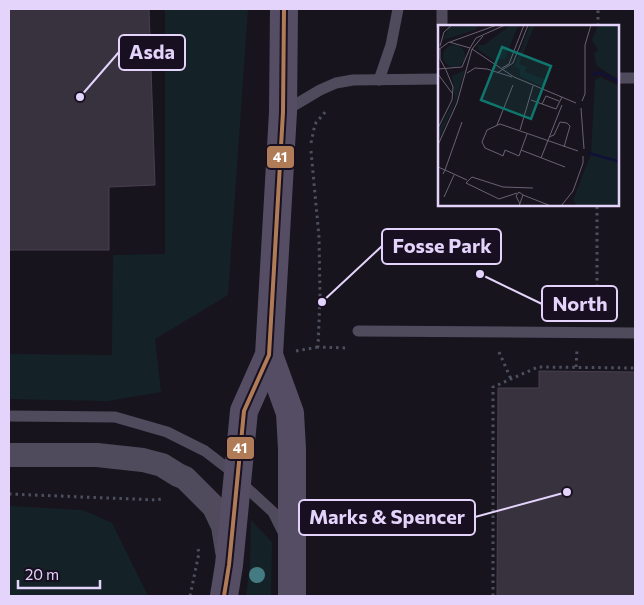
<svg xmlns="http://www.w3.org/2000/svg" width="644" height="605" font-family="Commissioner,sans-serif">
<rect width="100%" height="100%" fill="#18141d"/>
<g fill="#142228">
<path d="M165 9H248L228 295 155 339 161 392 108 401 9 399V354L112 355 113 255 165 254Z"/>
<path d="M9 506 83 510 112 523 148 596H9Z"/>
<path d="M251 520 272 542 271 596H246L250 566Z"/>
</g>
<g fill="#38323f" stroke="#473f50">
<path d="M9 9H149L155 185 109 187V250H9Z"/>
<path d="M539 371 635 372V596H497L498 388H539Z"/>
</g>
<g fill="none" stroke-linecap="round" stroke-linejoin="round">
<g stroke="#4c505e" stroke-width="3" stroke-dasharray="2.5 4" stroke-linecap="butt">
<path d="M598 26V9"/>
<path d="M311 143 315 124 326 111"/>
<path d="M311 151 319 237 320 297 318 347 348 348"/>
<path d="M597 313V205"/>
<path d="M296 351 318 347"/>
<path d="M499 352 511 379"/>
<path d="M576 367 577 350"/>
<path d="M9 494 157 500 164 498"/>
<path d="M190 596 199 553 198 549"/>
<path d="M493 596V387L538 367 635 368"/>
</g>
<g stroke="#504a5d" stroke-width="11">
<path d="M442 9V26"/>
<path d="M618 78H635"/>
<path d="M379 80 391 45 398 9"/>
<path d="M283 112 320 90 336 83 353 80 439 79"/>
<path d="M358 331 635 333"/>
<path d="M9 416 115 417 167 432 205 451 231 471 237 479 273 512 285 536"/>
</g>
<path stroke="#504a5d" stroke-width="24" d="M9 455H97L143 460 162 465 178 475 185 478 214 507 223 526 227 551"/>
<g stroke="#544d63" stroke-width="28">
<path d="M269 355 290 413 292 449V596"/>
<path d="M224 596 229 565 244 411 269 355 283 112 284 9"/>
</g>
<g stroke="#181021" stroke-width="8">
<path id="bus-1" d="M224 596 229 565 244 411 269 355 283 112 284 9"/>
</g>
<use href="#bus-1" stroke="#b07c57" stroke-width="4"/>
</g>
<circle fill="#447a81" cx="257" cy="575" r="8"/>
<g transform="translate(438 25)">
<rect width="181" height="181" fill="#18141d"/>
<path d="M22 0H41L37 5 5 15 11 2ZM73 0H80L67 34 55 35 41 25 40 20H46ZM92 0 96 2 81 39 89 42 87 47 109 55 106 62 82 51 81 43 76 42ZM160 0H181V55L159 41 156 29 160 25 154 15ZM5 31a11 11 0 1 1 22 0a11 11 0 1 1-22 0ZM27 45 18 75 0 116V107L17 75 14 51ZM162 52 181 61V181H139L135 175 153 129 157 55Z" fill="#142228"/>
<path fill="none" stroke="#101138" stroke-width="2.5" d="M154 50 161 47 182 57M151 128 182 137"/>
<path fill="none" stroke="#6a6176" stroke-width="1" d="M12 17 59 0M2 21 6 7 14 0M2 23V34L8 45M32 23 38 13 67 0M34 24 76 52 138 78M0 25 11 17 32 23 24 42 0 44M64 43 71 39 86 0M49 44 74 52M29 48 37 43 49 44M59 48 75 38 90 0M0 49 14 68M93 75 118 84 124 72M144 76 147 69V20L153 0M104 79 108 71 121 76M143 83 146 124M59 100 75 60M0 103 14 75 15 62 8 45M82 105 95 61M89 109 81 131 67 125 65 131 61 129 47 123 44 117 49 105 62 99 140 126M111 112 116 110 122 97 129 98 132 101 126 122M0 120 19 78 34 24 45 11M83 125 127 142M103 133 124 80M0 142 7 145 24 97M5 149 7 145 29 155M79 168 61 174 28 158 34 152 65 162 95 163M85 170 113 181M6 172 16 150M81 181 85 170 81 167 78 171 82 179M123 181 135 166 145 138V131"/>
<path fill="#0f766e" fill-opacity="0.15" stroke="#0f766e" stroke-width="2.5" d="M64 22 113 41 93 94 43 75Z"/>
<rect width="181" height="181" fill="none" stroke="#e4d4fb" stroke-width="2.5"/>
</g>
<path fill="none" stroke="#e4d4fb" stroke-width="2" d="M80 97L119 52M322 302L382 246M480 274L542 304M567 492L475 517"/>
<g fill="#e4d4fb" stroke="#181021" stroke-width="2">
<circle cx="80" cy="97" r="5"/>
<circle cx="322" cy="302" r="5"/>
<circle cx="480" cy="274" r="5"/>
<circle cx="567" cy="492" r="5"/>
</g>
<g fill="#181021" stroke="#e4d4fb" stroke-width="2">
<rect x="119" y="35" width="66" height="35" rx="5"/>
<rect x="382" y="229" width="119" height="35" rx="5"/>
<rect x="542" y="286" width="75" height="35" rx="5"/>
<rect x="299" y="500" width="176" height="35" rx="5"/>
</g>
<g font-size="20" text-anchor="middle" font-weight="bold" fill="#e4d4fb">
<text x="152" y="59">Asda</text>
<text x="442" y="253">Fosse Park</text>
<text x="580" y="311">North</text>
<text x="387" y="524">Marks &amp; Spencer</text>
</g>
<g stroke="#181021" stroke-width="2">
<rect x="266" y="145" width="29" height="24" rx="5" fill="#b07c57"/>
<rect x="226" y="436" width="29" height="24" rx="5" fill="#b07c57"/>
</g>
<g font-size="14" text-anchor="middle" font-weight="bold" fill="#fff">
<text x="280" y="162">41</text>
<text x="240" y="453">41</text>
</g>
<rect width="644" height="605" fill="none" stroke="#e4d4fb" stroke-width="20"/>
<path d="M18 580v8h82v-8" fill="none" stroke="#e4d4fb" stroke-width="2.5"/>
<text x="25" y="580" font-size="15" fill="#e4d4fb" stroke="#181021" stroke-width="4" paint-order="stroke">20 m</text>
</svg>
